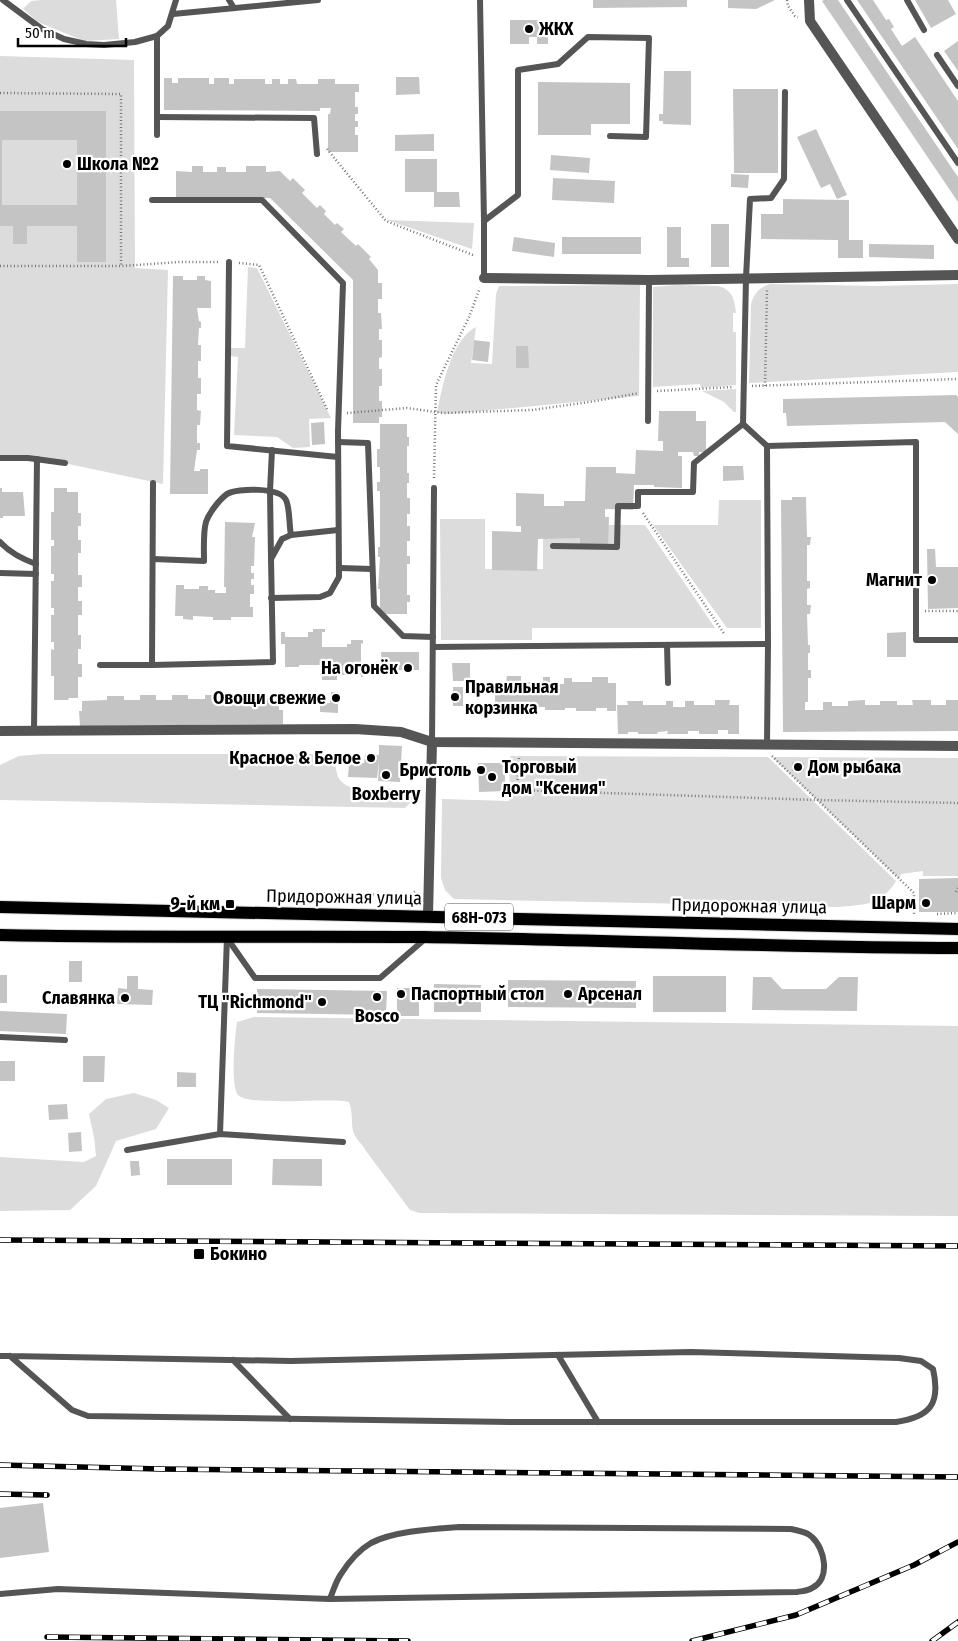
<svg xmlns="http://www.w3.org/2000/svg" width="958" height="1641" font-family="'Fira Sans Condensed',sans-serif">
<rect width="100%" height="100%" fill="#fff"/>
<g fill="#dcdcdc">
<path d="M42 0H116L119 39 84 41 38 22 23 9 31 1Z"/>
<path d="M0 56 134 60 135 268 168 270 163 484 40 458 0 456Z"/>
<path d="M387 220 474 223 472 249Z"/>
<path d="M248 267 257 268 331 418 309 419 310 447 293 448 277 437 234 435 238 357 230 356V348H245Z"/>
<path d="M770 284 877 286 958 284V372L749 383 751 304C754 293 760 287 770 284Z"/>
<path d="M640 285 639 396 450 414 437 413C442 387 451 340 476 327L471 363 492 364 496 294 499 286Z"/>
<path d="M676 285 718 286C732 289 735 300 736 313H733V332H736V385L701 388 700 384 653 387V287Z"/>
<path d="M736 389V412H734L724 402 702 391Z"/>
<path d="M719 500H761V628H727L653 525H718Z"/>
<path d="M440 519H485V569H543V525H645L715 628H532V640H441Z"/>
<path d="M42 754H331C337 763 335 774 340 780 356 799 393 781 413 792L412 801 405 808 0 800V765L19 756Z"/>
<path d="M510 756 768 757 896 881C881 906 862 905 836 907L454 899 445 890 441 878 442 799 509 801Z"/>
<path d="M772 757 958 758V876H923V871L901 874 899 879Z"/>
<path d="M254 1017 958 1026V1216L420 1213 410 1210 366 1151C363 1144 355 1139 353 1131 351 1121 353 1112 349 1102 329 1097 250 1107 238 1095 230 1085 235 1036 237 1022Z"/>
<path d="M134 1093 156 1100 169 1108 156 1129 116 1141 96 1186 70 1210 0 1211V1157L84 1162 96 1156 94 1137 89 1114 106 1099Z"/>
</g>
<g fill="#c4c4c4" fill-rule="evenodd">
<path d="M593 0H687V7L593 8Z"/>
<path d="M728 0H775L756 9 728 8Z"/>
<path d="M824 0H838L958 177V202L822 1Z"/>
<path d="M857 0H873L886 20 889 19 894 27 891 29 902 46 915 37 958 101V149Z"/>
<path d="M915 0H948L956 14 931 28Z"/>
<path d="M510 20H548V44H537V37H529V44H510Z"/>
<path d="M958 41V71L944 51Z"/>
<path d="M664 71H691V125L663 124V121H659V114H663Z"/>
<path d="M396 77H419L420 94 396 95Z"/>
<path d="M164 78H172V83H178V78H209V84H214V78H229V84H234V79H265V84H272V79H280V84H288V79H296L297 84H318V79H335V84H359V92H355V107H358V114H355V121H358V127H355V135H358V152H328V114H330L331 108H320V111L164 110Z"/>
<path d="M538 82 630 83V124H591V135H538Z"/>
<path d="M733 89H778V173H734Z"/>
<path d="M0 111H106V262H77V226H27V244H13V226H0ZM2 140H77V205H2Z"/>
<path d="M816 129 847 195 837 199 830 184 821 188 797 137Z"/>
<path d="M434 134V151H395V135Z"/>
<path d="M551 155 590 158 589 173 550 170Z"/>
<rect x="405" y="159" width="32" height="33"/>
<path d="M192 166H203V172H217V167H226V172H246V166H266V172L280 171 290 181 293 178 305 190 302 193 317 208 320 205 326 211 324 214 335 225 337 223 344 229 341 232 356 246 358 244 371 257 369 259 378 270V283H382V299H378V313H381L382 329H379V340H382V357L379 358V369H382V386H379V401H382V417H379V423H353V280L270 198H176V171L192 172Z"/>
<path d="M731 174 749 175 748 188 731 187Z"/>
<path d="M553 178 615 181 614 203 552 200Z"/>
<path d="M434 192H459L460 207H434Z"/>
<path d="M783 199 849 200V240H863V258H838V240L761 239V214H783Z"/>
<rect x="711" y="224" width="18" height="43"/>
<path d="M667 227H681V258H689V267H667Z"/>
<path d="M514 237 555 243 554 257 512 251Z"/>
<rect x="562" y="237" width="79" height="17"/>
<path d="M869 244 934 245V259L869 257Z"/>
<path d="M173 276H183V280H197V276H205V280L211 281V308H197L199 321 201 322V328H199L198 345H201V361H198V378H201V394H197V410L201 411 200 425H197V443H200V450H197L194 471H200V469H208V494H170Z"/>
<path d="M474 340 490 342 488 362 472 360Z"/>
<path d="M516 346H528L529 368H516Z"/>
<path d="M956 395 958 397V434L945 422 787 426 786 413H783V399Z"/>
<path d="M659 411H696V421H706V452H699V456H694L693 452H678V456H682V488L654 487V485H634L633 510 605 509V517H609L608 548H580V538L538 539 537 571 492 570V531L521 532V526H516V493L544 494V506H564V501H585L586 467H616V473L635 474 636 450 663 451V441H658Z"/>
<path d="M324 422 325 444 312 445 311 423Z"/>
<path d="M380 424H407V437H409V446H407V473H409V483H407V498H410V514H407V526H410V541H407V556H410V564H407V595H410V602H407V614H380V589H378L380 557H378V547H380V491H377V482H380V467H377V449H380Z"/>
<path d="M723 466H743L744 480 723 481Z"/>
<path d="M0 488H2V492H23L25 516H3V518H0Z"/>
<path d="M54 488H67V492H78V513H81V526H78V540H81V553H78V575H82V587H78V601H82V615H78V635H81V649H78V664H82V677H78V698H68L69 700H54V676H51V649L54 650V642H51V615H54V608H51V581H54V574H51V546H54V540H51V512H54Z"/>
<path d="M792 497H806L807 537H811L810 545H807V581H810V588L807 589V605H811L810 614H807L808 645H810V653H808V670H811V678H808V702H805V710H823V702H832V706H848V701L865 700V705H880V701H897V705H913L912 700H931V705H946V700H958V731L783 732 781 500H792Z"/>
<path d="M225 522 255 523 252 537H255L254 566H251V573H254V579H251V585H254V594H250V607H253V617H231V620H213V617L193 616V620L183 619V616H175L176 585H184V589H199V586H208V590H215V593H226V587H224Z"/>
<path d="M927 549H935L936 567H958V608L928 609Z"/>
<path d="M313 629H325V632H322V647H347V644H351V640H363V644L361 643V665H363V677H361V675H337V680H322V665H299V667H285V644H281V632H285V637H308V632H313Z"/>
<path d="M906 632V657H887V633Z"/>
<path d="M381 652H419V670H382Z"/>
<path d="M452 663H470V681H453Z"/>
<path d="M507 676H521V682H543V677H550V684H564V678H572V682H592V677H608V683H616V711H607V708H596V711H576V708H565V710H545V707H535V710H516V708L495 709V682H506Z"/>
<rect x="453" y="687" width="10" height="19"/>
<path d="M331 692H338V713L320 712V703H330Z"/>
<path d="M239 694H254V699L279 698V710H283V724L80 726 79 711H82V701L107 700V696H124V700H140V695H156V700H172V695H188V699H205V695H222V699H239Z"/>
<path d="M715 700H730L729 705H739V734H728V730H718V734H699V731H688V734H667L668 731 658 732 657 734H638V732H628V734H618L617 705H628L627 701H643V705H666V701H673V707H685V701H694V705H715Z"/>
<path d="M379 745 402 746 400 782 378 781 379 761 377 778 348 777 349 763H364L365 755H379Z"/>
<path d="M792 762 804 763V771H792Z"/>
<path d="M478 763H505V791L479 792Z"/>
<path d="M958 878V912H919V879Z"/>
<rect x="69" y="961" width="13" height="21"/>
<rect x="0" y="975" width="7" height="28"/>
<path d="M127 976H138V989L153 990 152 1005 117 1004 118 988 127 989Z"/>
<rect x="653" y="976" width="73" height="36"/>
<path d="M753 977H771L782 989H826L839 977H858L857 1011 752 1010Z"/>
<path d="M508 980 636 981V1008L508 1007Z"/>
<path d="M434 984 481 985V1012H434Z"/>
<rect x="397" y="988" width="22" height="28"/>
<path d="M257 989 387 991 386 1015 257 1013Z"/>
<path d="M0 1011 67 1014 66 1034 0 1031Z"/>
<path d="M83 1056H105L104 1082H83Z"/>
<rect x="0" y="1061" width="15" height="20"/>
<path d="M177 1072 196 1073V1087H177Z"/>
<path d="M67 1104 68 1119 49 1120 48 1105Z"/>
<path d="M81 1132 82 1151 69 1152 68 1133Z"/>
<rect x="167" y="1159" width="65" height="26"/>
<path d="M273 1159H322V1186L272 1185Z"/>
<path d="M130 1161H139L140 1175 131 1176Z"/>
<path d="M43 1503 49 1552 0 1558V1508Z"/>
</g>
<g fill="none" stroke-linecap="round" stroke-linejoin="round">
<g stroke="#dbdbdb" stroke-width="14">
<g id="primary">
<path d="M0 907 958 929"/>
<path d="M0 935C141 938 282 936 424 937 602 940 780 947 958 948"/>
</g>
</g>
<g stroke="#777" stroke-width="2.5" stroke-dasharray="1 2.5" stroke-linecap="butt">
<path d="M787 0 788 6 795 16 798 17"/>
<path d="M0 93 121 94V266"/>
<path d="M327 149 386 221 473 255"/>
<path d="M239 263 259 265 328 411"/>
<path d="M0 266H121L180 262H218"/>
<path d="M752 386 958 379"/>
<path d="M765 386 767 290"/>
<path d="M657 391 734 387"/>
<path d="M347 413 407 408 443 413 532 410 596 401 639 393"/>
<path d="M434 478 436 385 469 317 480 288"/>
<path d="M643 513 725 635"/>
<path d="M925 611H958"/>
<path d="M772 756 914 893V914H916"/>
<path d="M519 758 517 790 817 800 958 803"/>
<path d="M956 892 958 888"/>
<path d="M291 902V893L410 895 417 890"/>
<path d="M937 914 958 913"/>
</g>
<g stroke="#555" stroke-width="6">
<path d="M3 0 42 29 64 39 86 44 104 45 135 42 157 36 168 26 176 0"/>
<path d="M229 0 234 8"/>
<path d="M480 0 484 221V278"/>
<path d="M847 0 958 163"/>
<path d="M907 0 924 30"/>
<path d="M173 14 318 0"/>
<path d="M937 55 958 86"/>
<path d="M157 117 314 118 317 154"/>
<path d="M157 135V36"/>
<path d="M152 200H262L343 283 338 431 339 577 330 593 320 597 271 598"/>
<path d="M484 221 518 195V70L558 64 588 37 649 38 646 137 610 136"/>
<path d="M229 262 227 446 338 457"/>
<path d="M648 421 649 280"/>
<path d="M338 442 368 443 374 606 403 636 433 637"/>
<path d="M767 446 916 442V640H958"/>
<path d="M0 458H28L65 463"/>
<path d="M291 535 338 530"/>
<path d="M0 542C10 553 22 559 36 564"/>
<path d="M553 546 617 547 618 506H638V492H693L694 463 743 424"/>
<path d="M271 558 270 491 272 450"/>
<path d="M340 568 372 569"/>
<path d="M0 573 36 574"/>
<path d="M667 645 668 683"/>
<path d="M433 647 768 644"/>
<path d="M100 665H152L153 483"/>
<path d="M152 665 273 662 271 559 282 539 291 535C289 526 290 508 286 500 280 487 238 488 227 494 219 500 209 513 206 522 203 532 204 550 204 561L153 559"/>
<path d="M34 731 37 459"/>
<path d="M432 742 434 488"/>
<path d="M767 744 768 644 767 446 743 424 746 278 750 199 771 198 784 179 785 92"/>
<path d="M227 938 255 978H380L425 939"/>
<path d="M0 1037 65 1040"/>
<path d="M220 1134 227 937"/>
<path d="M127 1150 220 1134 343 1142"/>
<path d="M558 1355 598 1422"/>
<path d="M0 1356H10L291 1361 691 1352 899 1358 921 1361 933 1369C941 1404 930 1417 896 1422H516L88 1416 72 1410 10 1356"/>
<path d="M233 1360 290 1419"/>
<path d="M0 1594 58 1589 330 1599 797 1592C802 1591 808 1591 812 1588 831 1579 825 1549 812 1537 806 1531 798 1531 791 1529L459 1527C433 1529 394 1531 371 1543 359 1550 348 1563 341 1574 336 1581 333 1591 330 1599"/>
</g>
<g stroke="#555" stroke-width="10">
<path d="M809 0 810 21 958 239"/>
<path d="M484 278 649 280 958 275"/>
<path d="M0 731 355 729 401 732 432 742 958 746"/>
<path d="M428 916 432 742"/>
</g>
<use href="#primary" stroke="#000" stroke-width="12"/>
<g stroke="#000" stroke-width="5.5">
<g id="rail">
<path d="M0 1240 958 1246"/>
<path d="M0 1465 160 1469 958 1477"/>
<path d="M0 1494 47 1495"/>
<path d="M47 1637 408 1641"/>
<path d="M692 1641 796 1615 914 1565 958 1542"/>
<path d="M932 1641 958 1622"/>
</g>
</g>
<use href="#rail" stroke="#fff" stroke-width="4" stroke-dasharray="11" stroke-linecap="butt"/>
</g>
<g fill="#000" stroke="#fff" stroke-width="2">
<circle cx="529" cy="29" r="5"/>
<circle cx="67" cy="164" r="5"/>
<circle cx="932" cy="580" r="5"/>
<circle cx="408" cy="668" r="5"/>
<circle cx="455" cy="697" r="5"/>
<circle cx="336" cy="698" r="5"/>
<circle cx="371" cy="758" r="5"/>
<circle cx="798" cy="767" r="5"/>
<circle cx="481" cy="770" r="5"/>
<circle cx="386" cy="775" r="5"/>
<circle cx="492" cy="777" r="5"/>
<circle cx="926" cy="903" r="5"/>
<rect x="225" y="899" width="10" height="10" rx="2.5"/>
<circle cx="401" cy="994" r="5"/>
<circle cx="568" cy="994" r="5"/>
<circle cx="377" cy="997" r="5"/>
<circle cx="125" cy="998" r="5"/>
<circle cx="322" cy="1002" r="5"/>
<rect x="193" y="1248" width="12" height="12" rx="2.5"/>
</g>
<g text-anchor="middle" stroke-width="4.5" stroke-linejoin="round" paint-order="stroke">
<rect fill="#fff" stroke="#4c4c4c" stroke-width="1" x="445" y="903.5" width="68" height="27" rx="4"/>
<g font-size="16" font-weight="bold" fill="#000">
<text x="479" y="923">68Н-073</text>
</g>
<g font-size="18" font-weight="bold" fill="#000" stroke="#fff" text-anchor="end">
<text x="539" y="35" text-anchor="start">ЖКХ</text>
<text x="77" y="170" text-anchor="start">Школа №2</text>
<text x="922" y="586">Магнит</text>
<text x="398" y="674">На огонёк</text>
<text x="465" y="693" text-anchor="start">Правильная<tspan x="465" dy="21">корзинка</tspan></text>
<text x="326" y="704">Овощи свежие</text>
<text x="361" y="764">Красное &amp; Белое</text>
<text x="502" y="773" text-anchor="start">Торговый<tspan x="502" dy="21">дом "Ксения"</tspan></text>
<text x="808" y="773" text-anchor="start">Дом рыбака</text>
<text x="471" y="776">Бристоль</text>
<text x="386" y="800" text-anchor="middle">Boxberry</text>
<text x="916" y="909">Шарм</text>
<text x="220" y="910">9-й км</text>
<text x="411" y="1000" text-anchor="start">Паспортный стол</text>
<text x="578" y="1000" text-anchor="start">Арсенал</text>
<text x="115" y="1004">Славянка</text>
<text x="312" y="1008">ТЦ "Richmond"</text>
<text x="377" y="1022" text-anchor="middle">Bosco</text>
<text x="210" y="1260" text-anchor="start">Бокино</text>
</g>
<g font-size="18" fill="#000" stroke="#fff">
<text transform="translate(344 897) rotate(1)" y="6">Придорожная улица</text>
<text transform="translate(749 906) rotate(1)" y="6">Придорожная улица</text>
</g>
</g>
<path d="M18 38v8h108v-8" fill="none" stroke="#000000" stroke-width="2.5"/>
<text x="25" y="38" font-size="15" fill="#000000" stroke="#ffffff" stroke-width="4" paint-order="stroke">50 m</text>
</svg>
